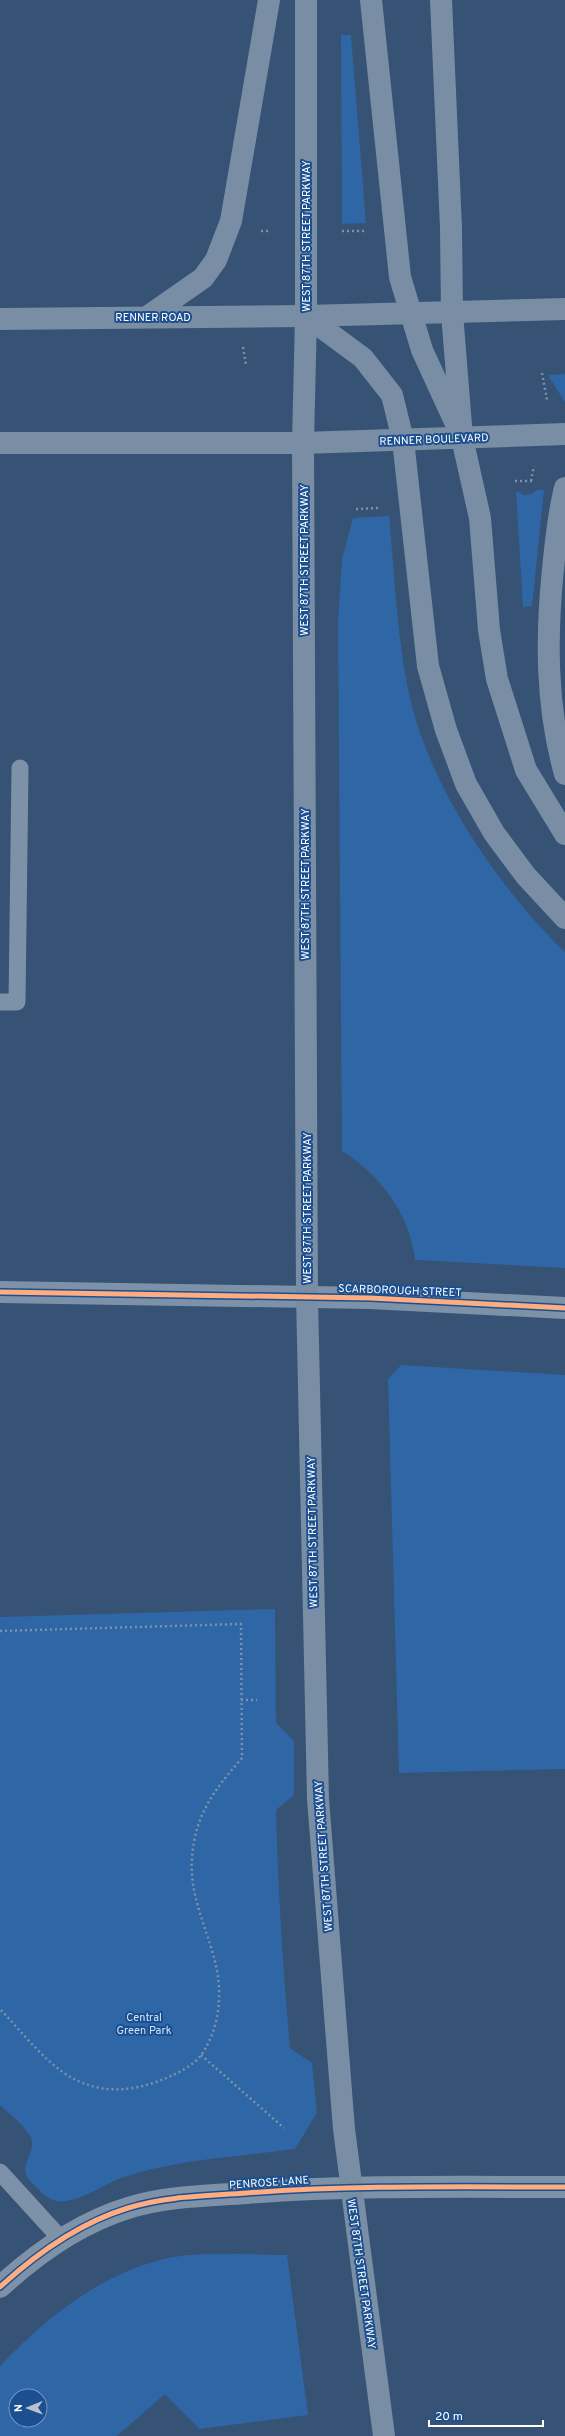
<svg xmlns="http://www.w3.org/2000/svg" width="565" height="2436" font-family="Overpass,sans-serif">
<rect width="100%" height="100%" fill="#365274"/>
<g fill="#2f66a5" fill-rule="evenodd">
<path d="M341 35H351L366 223 342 224Z"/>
<path d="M565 374V402L549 377V375Z"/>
<path d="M536 490H544L532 606 523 607 516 491 524 495 532 494Z"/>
<path d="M389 516C395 578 397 642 411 702 432 790 500 890 565 952V1268L415 1260C410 1214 380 1175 342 1151L338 621 342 559 353 518Z"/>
<path d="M401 1365 565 1375V1769L399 1773 388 1379Z"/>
<path d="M275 1609 276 1723 294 1741V1795L276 1810C278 1890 283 1969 290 2048L312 2063 317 2113 295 2149C238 2157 177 2159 121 2178 101 2185 65 2213 46 2196 40 2191 31 2183 27 2177 20 2163 38 2149 30 2136 24 2125 9 2114 0 2105V1617Z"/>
<path d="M287 2255 308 2415 199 2429 165 2394 117 2436H0V2366C45 2319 96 2277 160 2260 196 2250 249 2255 287 2255ZM16 2396H40V2420H16Z"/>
</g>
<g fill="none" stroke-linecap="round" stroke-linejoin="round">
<g stroke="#7d92a8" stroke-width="2.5" stroke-dasharray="2 3" stroke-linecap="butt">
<path d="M261 231H269"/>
<path d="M342 231H364"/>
<path d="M243 347 246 365"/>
<path d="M542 373 547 400"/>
<path d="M515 481H534"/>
<path d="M531 481 534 466"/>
<path d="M356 509 378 508"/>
<path d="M0 1631 241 1624 242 1758C214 1790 195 1815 192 1858 188 1907 221 1949 219 1997 219 2017 213 2037 202 2054 196 2063 182 2071 173 2075 137 2092 99 2097 64 2073 40 2056 20 2030 0 2009"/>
<path d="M241 1700H257"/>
<path d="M201 2055 284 2128"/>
</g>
<g stroke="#7d92a8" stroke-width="17">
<path d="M0 1002H17L20 768"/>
<path d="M0 2172 61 2239"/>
</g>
<g stroke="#7d92a8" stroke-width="22">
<path d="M0 1292 370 1298 565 1308"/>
<path d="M0 2287C37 2253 79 2223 128 2208 166 2196 207 2196 247 2193 353 2185 459 2187 565 2187"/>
</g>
<g stroke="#798da4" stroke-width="22">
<path d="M306 0V316L303 443 307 1297 318 1799 344 2129 384 2436"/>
<path d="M371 0 400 277 422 350 456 424"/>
<path d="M441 0 451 228 452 313 462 438 480 518 489 630 497 679 526 770 565 834"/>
<path d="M306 316 363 358 392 395 403 440 428 666 446 730 466 784 494 833 526 876 565 918"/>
<path d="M147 317 203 278 216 260 231 221 269 0"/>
<path d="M0 319 306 316 565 309"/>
<path d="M0 443H303L565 434"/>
<path d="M565 488C558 515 556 541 553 569 546 638 546 706 565 774"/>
</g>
<g stroke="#1b4f8f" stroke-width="8">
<g id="cycleway">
<path d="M0 1292 370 1298 565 1308"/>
<path d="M0 2287C37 2253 79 2223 128 2208 166 2196 207 2196 247 2193 353 2185 459 2187 565 2187"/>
</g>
</g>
<use href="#cycleway" stroke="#ffac80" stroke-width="5"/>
</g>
<g text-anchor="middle" stroke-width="4" stroke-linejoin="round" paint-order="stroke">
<g font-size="11" fill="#fff" stroke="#1b4f8f">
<text transform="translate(306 236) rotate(-90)" y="4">WEST 87TH STREET PARKWAY</text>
<text x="153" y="321">RENNER ROAD</text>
<text transform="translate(434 439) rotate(-2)" y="4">RENNER BOULEVARD</text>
<text transform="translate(304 560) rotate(-90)" y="4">WEST 87TH STREET PARKWAY</text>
<text transform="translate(305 884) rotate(-90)" y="4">WEST 87TH STREET PARKWAY</text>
<text transform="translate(307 1208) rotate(-90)" y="4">WEST 87TH STREET PARKWAY</text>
<text transform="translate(400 1290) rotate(2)" y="4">SCARBOROUGH STREET</text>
<text transform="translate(312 1532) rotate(-91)" y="4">WEST 87TH STREET PARKWAY</text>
<text transform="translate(323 1856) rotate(-94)" y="4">WEST 87TH STREET PARKWAY</text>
<text transform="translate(269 2182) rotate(-4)" y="4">PENROSE LANE</text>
<text transform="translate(362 2274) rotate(82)" y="4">WEST 87TH STREET PARKWAY</text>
</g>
<g font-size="11" fill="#cfe3fa" stroke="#1b4f8f">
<text x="144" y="2021">Central<tspan x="144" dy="13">Green Park</tspan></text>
</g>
</g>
<g transform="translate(28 2408) rotate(269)"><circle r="19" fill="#1b4f8f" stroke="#7695bc"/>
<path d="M0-3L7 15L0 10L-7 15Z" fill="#b9c2ce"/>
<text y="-6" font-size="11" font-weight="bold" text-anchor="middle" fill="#ffffff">N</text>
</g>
<path d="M429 2420v6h114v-6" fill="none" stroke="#ffffff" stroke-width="2"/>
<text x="435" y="2420" font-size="12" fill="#ffffff" stroke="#1b4f8f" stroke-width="3" paint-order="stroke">20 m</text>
</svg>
